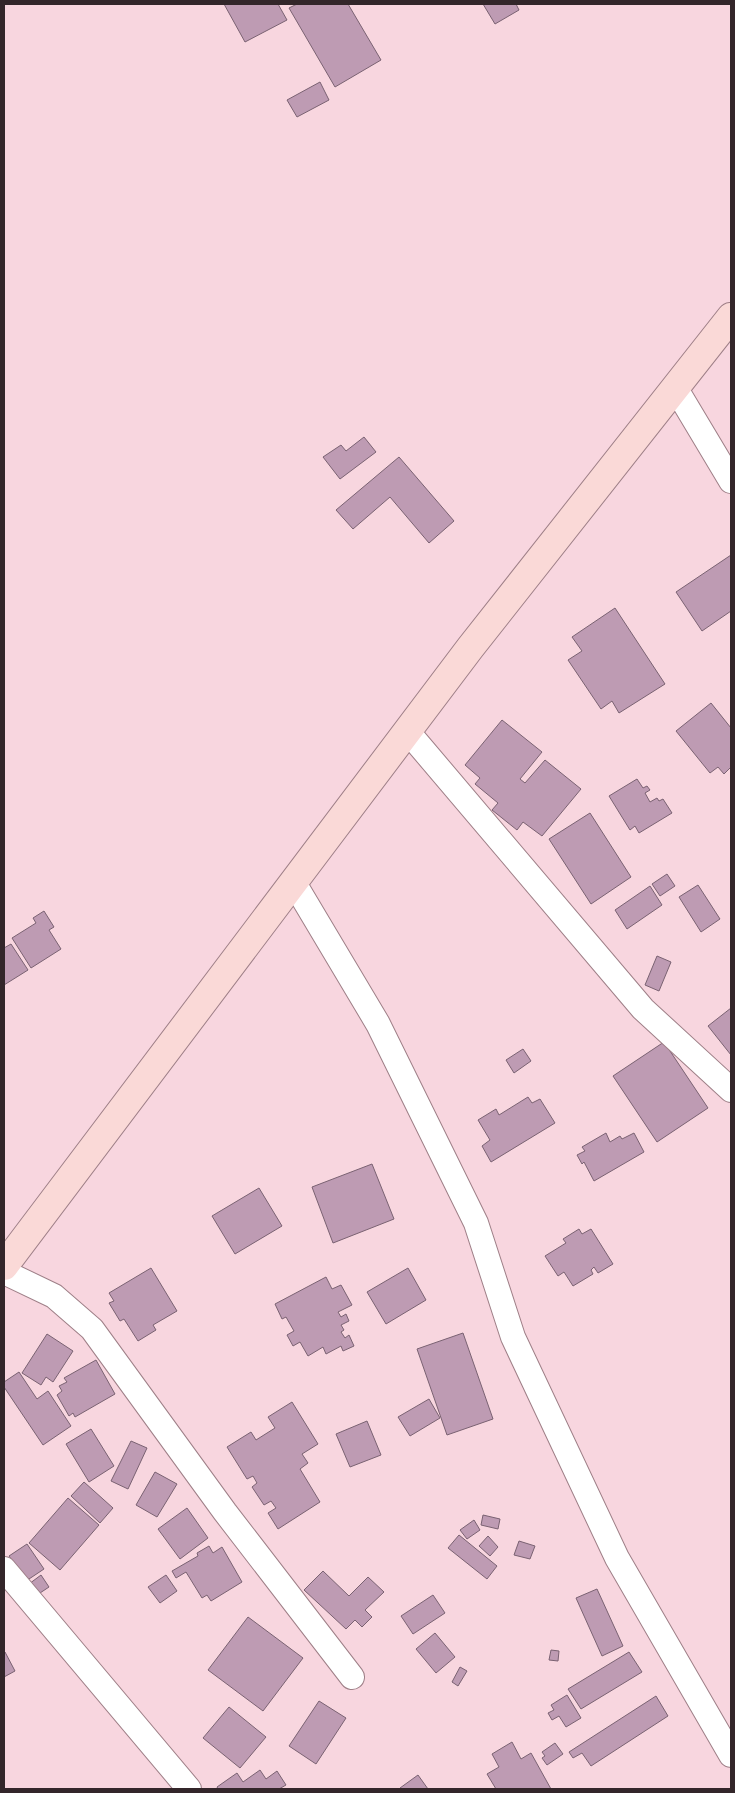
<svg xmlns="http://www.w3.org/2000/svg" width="735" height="1793" font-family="'Sofia Sans Condensed',sans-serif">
<rect width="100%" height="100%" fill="#f8d6df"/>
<g fill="#be9bb3" stroke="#7a6272">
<path d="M224 4H278L287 20 245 42Z"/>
<path d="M297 4H348L381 60 335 87 289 8Z"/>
<path d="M483 4H516L519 10 495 24Z"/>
<path d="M320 82 329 100 297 117 287 100Z"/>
<path d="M364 437 376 452 340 479 323 457 341 445 346 451Z"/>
<path d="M399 457 454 521 429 543 390 497 353 529 336 510Z"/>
<path d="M731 555V611L702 631 676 592Z"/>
<path d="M615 608 665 684 619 713 612 701 601 709 568 660 582 651 572 637Z"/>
<path d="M711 703 731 728V767L724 774 718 767 710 773 676 731Z"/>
<path d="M502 720 542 752 520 779 525 783 545 760 581 789 542 836 523 822 517 830 492 810 498 803 475 784 480 778 465 765Z"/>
<path d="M637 779 643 788 647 786 650 790 645 793 650 802 657 798 659 801 663 799 672 813 639 833 635 826 630 830 609 796Z"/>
<path d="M590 813 631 877 591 904 549 839Z"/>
<path d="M667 874 675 886 660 896 652 884Z"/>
<path d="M698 885 720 919 701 932 679 897Z"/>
<path d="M650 886 662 905 627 929 615 910Z"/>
<path d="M44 911 54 927 49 930 61 949 31 968 12 938 36 923 33 918Z"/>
<path d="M11 944 28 970 4 985V948Z"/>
<path d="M657 956 671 962 659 991 645 985Z"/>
<path d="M731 1008V1055L708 1026Z"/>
<path d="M664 1042 708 1108 657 1142 613 1076Z"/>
<path d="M523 1049 531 1061 514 1073 506 1060Z"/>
<path d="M528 1097 532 1103 540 1099 555 1123 491 1162 482 1146 490 1140 478 1120 496 1109 499 1115Z"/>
<path d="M606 1133 610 1142 620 1136 622 1139 634 1133 644 1152 594 1181 584 1162 582 1164 577 1155 585 1151 582 1147Z"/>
<path d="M372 1164 394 1219 333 1243 312 1187Z"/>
<path d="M259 1188 282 1226 235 1254 212 1216Z"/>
<path d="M579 1229 582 1234 591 1229 613 1264 598 1273 594 1267 591 1270 593 1274 573 1286 564 1272 558 1276 545 1256 566 1243 563 1239Z"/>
<path d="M151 1268 177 1311 153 1325 156 1330 138 1341 124 1319 120 1321 109 1303 114 1301 109 1293Z"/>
<path d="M408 1268 426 1300 386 1324 367 1292Z"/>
<path d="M326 1277 332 1289 341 1285 352 1305 338 1312 341 1317 346 1314 349 1321 341 1325 344 1330 341 1332 345 1338 349 1335 354 1346 343 1351 341 1346 326 1354 323 1347 308 1356 300 1342 293 1346 287 1335 294 1331 286 1317 282 1319 275 1304Z"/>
<path d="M463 1333 493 1419 447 1435 417 1349Z"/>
<path d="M47 1334 73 1351 53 1382 46 1377 41 1385 22 1373Z"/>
<path d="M96 1360 115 1394 75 1417 73 1413 69 1416 57 1395 62 1391 59 1386 67 1382 64 1378Z"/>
<path d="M19 1372 37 1399 48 1391 71 1426 43 1445 4 1387V1382Z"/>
<path d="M429 1399 440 1418 410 1436 398 1417Z"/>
<path d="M292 1402 318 1444 302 1454 308 1463 300 1469 320 1502 278 1529 268 1513 276 1508 271 1501 264 1505 252 1487 257 1483 253 1476 247 1479 227 1447 251 1432 256 1440 275 1428 268 1417Z"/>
<path d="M367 1421 381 1455 350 1467 336 1434Z"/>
<path d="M91 1429 114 1466 89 1482 66 1444Z"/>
<path d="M131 1441 147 1448 128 1489 111 1481Z"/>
<path d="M155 1472 177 1484 157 1517 136 1505Z"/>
<path d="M84 1482 113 1508 100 1523 71 1496Z"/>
<path d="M68 1498 99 1525 60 1570 29 1543Z"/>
<path d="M187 1508 208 1538 180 1559 158 1529Z"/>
<path d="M483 1515 500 1519 498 1529 481 1525Z"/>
<path d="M474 1520 480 1530 467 1539 460 1530Z"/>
<path d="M459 1535 497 1566 487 1579 448 1548Z"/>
<path d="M488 1536 498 1547 490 1556 479 1546Z"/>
<path d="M519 1541 535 1546 530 1559 514 1555Z"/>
<path d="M27 1544 44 1569 26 1581 9 1556Z"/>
<path d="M209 1546 213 1553 222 1547 242 1582 211 1601 207 1595 202 1598 186 1572 176 1578 172 1571 198 1556 197 1553Z"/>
<path d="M323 1571 349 1596 368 1577 384 1592 365 1610 372 1617 362 1627 355 1620 346 1629 304 1590Z"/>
<path d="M41 1575 49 1587 37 1595 29 1584Z"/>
<path d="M166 1575 177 1591 160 1603 148 1587Z"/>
<path d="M597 1589 623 1646 602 1656 576 1598Z"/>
<path d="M433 1595 445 1613 413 1634 401 1616Z"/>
<path d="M248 1617 303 1658 263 1711 208 1670Z"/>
<path d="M435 1633 455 1657 436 1673 416 1649Z"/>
<path d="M551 1650 559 1651 558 1661 549 1660Z"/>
<path d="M5 1652 15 1671 4 1677V1653Z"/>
<path d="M629 1652 642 1672 581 1709 568 1689Z"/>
<path d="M460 1667 467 1671 458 1686 452 1682Z"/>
<path d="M567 1695 581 1718 566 1727 559 1716 552 1720 548 1713 554 1710 551 1705Z"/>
<path d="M656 1696 668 1716 591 1766 582 1753 573 1758 569 1752Z"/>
<path d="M319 1701 346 1718 316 1764 289 1746Z"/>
<path d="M229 1707 266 1737 240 1768 203 1738Z"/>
<path d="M512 1742 521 1759 531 1753 551 1789H496L487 1774 499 1767 492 1754Z"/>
<path d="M555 1743 563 1754 547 1765 542 1758 545 1756 542 1752Z"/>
<path d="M260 1770 266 1779 277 1771 286 1785 279 1789H218L217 1787 237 1773 243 1782Z"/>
<path d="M418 1775 428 1789H400V1788Z"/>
</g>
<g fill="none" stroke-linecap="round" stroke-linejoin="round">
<g stroke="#9e7f87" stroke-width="26">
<g id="street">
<path d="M676 389 731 481"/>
<path d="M408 732 643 1009 731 1090"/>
<path d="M294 883 378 1024 476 1223 513 1337 617 1558 731 1755"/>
<path d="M4 1272 54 1296 92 1329 225 1512 352 1677"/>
<path d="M4 1569 189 1789"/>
</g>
</g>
<g stroke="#9e7f87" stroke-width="30">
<path id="secondary" d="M4 1266 470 648 731 317"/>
</g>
<use href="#street" stroke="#fff" stroke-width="24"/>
<use href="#secondary" stroke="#fad9d7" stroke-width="28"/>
</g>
<rect width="735" height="1793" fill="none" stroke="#33262a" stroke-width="10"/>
</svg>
